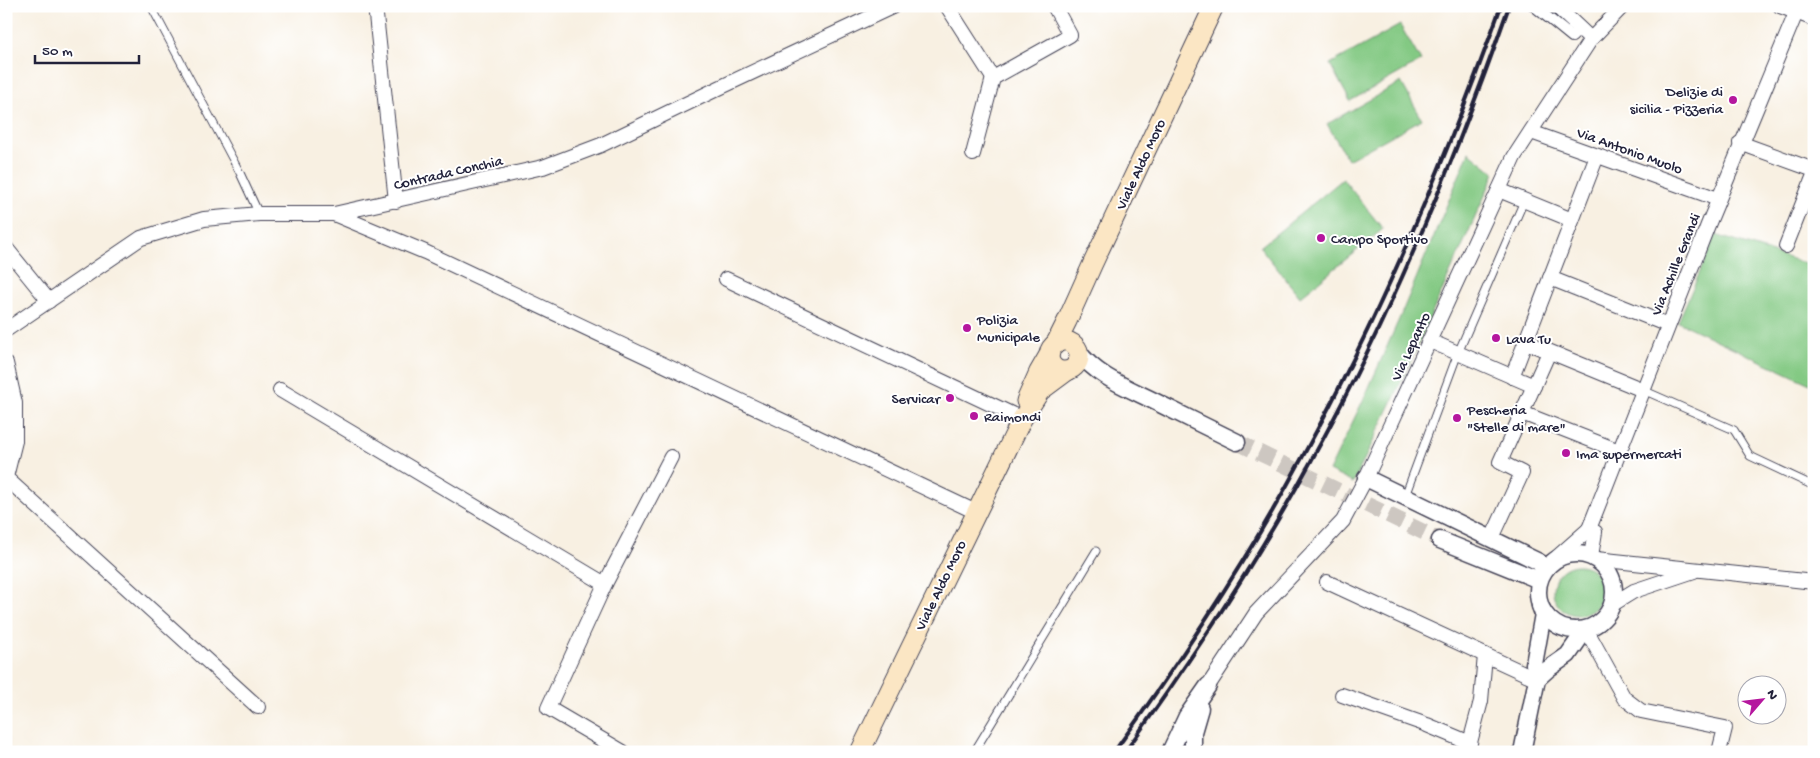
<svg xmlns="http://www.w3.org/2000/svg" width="1820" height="758" font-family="'Gochi Hand',sans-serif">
<rect width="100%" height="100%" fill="#fff"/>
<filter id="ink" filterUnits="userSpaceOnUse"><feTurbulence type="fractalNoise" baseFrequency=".02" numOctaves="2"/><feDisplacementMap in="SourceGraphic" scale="10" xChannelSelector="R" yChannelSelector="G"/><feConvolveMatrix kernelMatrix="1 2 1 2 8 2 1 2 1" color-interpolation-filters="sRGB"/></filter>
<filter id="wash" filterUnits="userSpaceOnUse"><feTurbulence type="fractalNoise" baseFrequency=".0096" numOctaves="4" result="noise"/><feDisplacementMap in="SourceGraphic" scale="20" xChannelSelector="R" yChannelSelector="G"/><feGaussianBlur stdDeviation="1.12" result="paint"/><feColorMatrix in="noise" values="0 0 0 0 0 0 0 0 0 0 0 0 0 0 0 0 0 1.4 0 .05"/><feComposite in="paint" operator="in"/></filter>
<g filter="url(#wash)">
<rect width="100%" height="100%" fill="#f8f0e2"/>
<g fill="#83c983" stroke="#52765f">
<path d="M1400 25 1421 61 1350 101 1330 64Z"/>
<path d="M1401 82 1422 119 1348 160 1327 124Z"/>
<path d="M1469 152 1495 173 1394 398 1353 483 1329 471 1366 394 1400 317Z"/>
<path d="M1343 179 1383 229 1300 297 1260 247Z"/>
<path d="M1716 235 1814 266V386L1678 322Z"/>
<circle cx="1578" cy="590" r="25"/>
</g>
</g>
<g filter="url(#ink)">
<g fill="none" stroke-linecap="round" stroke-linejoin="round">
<path stroke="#cdc7c1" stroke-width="16" stroke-dasharray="16 8" stroke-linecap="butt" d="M1237 442 1440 540"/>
<g stroke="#424154" stroke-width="9">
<g id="service">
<path d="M151 6 240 173 259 214"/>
<path d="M1643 390 1734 430 1750 456 1814 486"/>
<path d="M1405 496 1458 353 1524 201"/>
<path d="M974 752 1096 551"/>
</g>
</g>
<g stroke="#424154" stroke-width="12">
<path id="pedestrian" d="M1534 6 1572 37 1580 29"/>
</g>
<g stroke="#424154" stroke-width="16">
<g id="minor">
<path d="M375 6 396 201"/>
<path d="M947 6 993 78"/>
<path d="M1556 6 1591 39"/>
<path d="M1780 6 1814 19"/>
<path d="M1531 132 1718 199"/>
<path d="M1740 143 1814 170"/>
<path d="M973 154 993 78 1070 35 1054 6"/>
<path d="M1499 190 1572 220"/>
<path d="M334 214 425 252 976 512"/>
<path d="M1786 246 1814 175"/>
<path d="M6 248 49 301"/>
<path d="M1550 278 1668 325"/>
<path d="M726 279 1022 419"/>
<path d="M6 330 141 238 204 219 259 214H334L543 167 601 145 719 88 894 6"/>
<path d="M1430 341 1534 386"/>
<path d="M1526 342 1643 390"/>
<path d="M6 363 15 403V441L6 477"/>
<path d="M1512 377 1597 156"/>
<path d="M280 390 605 584"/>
<path d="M1522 413 1619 451"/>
<path d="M6 478 258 707"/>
<path d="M1589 529 1708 225 1796 13"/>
<path d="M1589 529 1595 532 1591 556"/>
<path d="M1492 538 1522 473 1500 462 1549 352"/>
<path d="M1555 559 1589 529"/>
<path d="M1596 559 1814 582"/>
<path d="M1327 582 1537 679"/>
<path d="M1613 604 1634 591 1694 571"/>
<path d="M1586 629 1624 698 1641 711 1725 728 1719 752"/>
<path d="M1208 686 1256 613 1343 521 1366 478 1514 157 1591 39 1623 6"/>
<path d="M1342 695 1427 725 1470 743"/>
<path d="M1468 750 1481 701 1485 655"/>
<path d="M623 752 548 708 605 584 671 457"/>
</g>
</g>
<g stroke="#424154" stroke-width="19">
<g id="tertiary">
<path d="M1078 351C1096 377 1131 389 1158 403 1184 416 1211 429 1237 442"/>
<path d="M1366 478 1539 562 1544 570"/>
<path d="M1440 540 1539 580"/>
<circle cx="1576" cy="592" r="38"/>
<path d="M1537 679 1548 669 1568 655 1586 629"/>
<path d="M1170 752 1187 716 1208 686"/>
<path d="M1193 752V732L1200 708"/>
<path d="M1522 752 1537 679 1534 664 1543 614 1540 606"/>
</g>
</g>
<g stroke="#424154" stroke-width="21">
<g id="secondary">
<circle cx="1064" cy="356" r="15"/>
<path d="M1055 345 1067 321 1093 263 1214 6"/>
<path d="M1026 401 1039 372 1050 353"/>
<path d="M860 752 1022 419 1040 391 1067 371"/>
</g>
</g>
<use href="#service" stroke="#fff" stroke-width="7"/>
<use href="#pedestrian" stroke="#fff" stroke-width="10"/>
<use href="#minor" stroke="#fff" stroke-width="14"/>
<use href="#tertiary" stroke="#fff" stroke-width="16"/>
<use href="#secondary" stroke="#fbe6c4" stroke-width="19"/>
<g stroke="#22223b" stroke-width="4">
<path d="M1114 752C1183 657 1248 559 1303 456 1382 312 1446 160 1501 6"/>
<path d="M1125 752C1192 659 1255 564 1310 463 1390 318 1454 163 1509 6"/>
</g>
</g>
</g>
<g fill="#b5179e" stroke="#fff" stroke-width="2">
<circle cx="1733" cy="100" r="5"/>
<circle cx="1321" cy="238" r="5"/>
<circle cx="967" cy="328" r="5"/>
<circle cx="1496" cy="338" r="5"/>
<circle cx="950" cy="398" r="5"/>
<circle cx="974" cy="416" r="5"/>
<circle cx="1457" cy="418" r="5"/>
<circle cx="1566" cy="453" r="5"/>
</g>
<g text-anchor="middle" stroke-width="4" stroke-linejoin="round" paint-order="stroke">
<g font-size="15" fill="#22223b" stroke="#fff" text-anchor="start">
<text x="1723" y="96" text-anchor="end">Delizie di<tspan x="1723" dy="17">sicilia - Pizzeria</tspan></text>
<text x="1331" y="243">Campo Sportivo</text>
<text x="977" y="324">Polizia<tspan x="977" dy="17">Municipale</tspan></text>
<text x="1506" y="343">Lava Tu</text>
<text x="940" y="403" text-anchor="end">Servicar</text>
<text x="1467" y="414">Pescheria<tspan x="1467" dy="17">"Stelle di mare"</tspan></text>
<text x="984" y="421">Raimondi</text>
<text x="1576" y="458">Ima supermercati</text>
</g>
<g font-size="15" fill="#22223b" stroke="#fff">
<text transform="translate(1630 150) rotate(20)" y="5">Via Antonio Muolo</text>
<text transform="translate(1140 164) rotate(-65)" y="5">Viale Aldo Moro</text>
<text transform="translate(448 172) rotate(-13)" y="5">Contrada Conchia</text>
<text transform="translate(1675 264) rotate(-68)" y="5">Via Achille Grandi</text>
<text transform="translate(1410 346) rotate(-65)" y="5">Via Lepanto</text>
<text transform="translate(940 585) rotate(-64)" y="5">Viale Aldo Moro</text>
</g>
</g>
<rect width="1820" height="758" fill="none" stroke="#fff" stroke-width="25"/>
<g transform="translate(1762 700) rotate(62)"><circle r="24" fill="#ffffff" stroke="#a7a7b1"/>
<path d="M0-4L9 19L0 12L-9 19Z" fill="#b5179e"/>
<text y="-8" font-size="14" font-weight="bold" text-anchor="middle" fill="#22223b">N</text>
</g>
<path d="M35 55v8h104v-8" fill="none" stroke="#22223b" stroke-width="2.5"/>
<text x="42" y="55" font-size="15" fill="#22223b" stroke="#ffffff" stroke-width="4" paint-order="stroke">50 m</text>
</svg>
